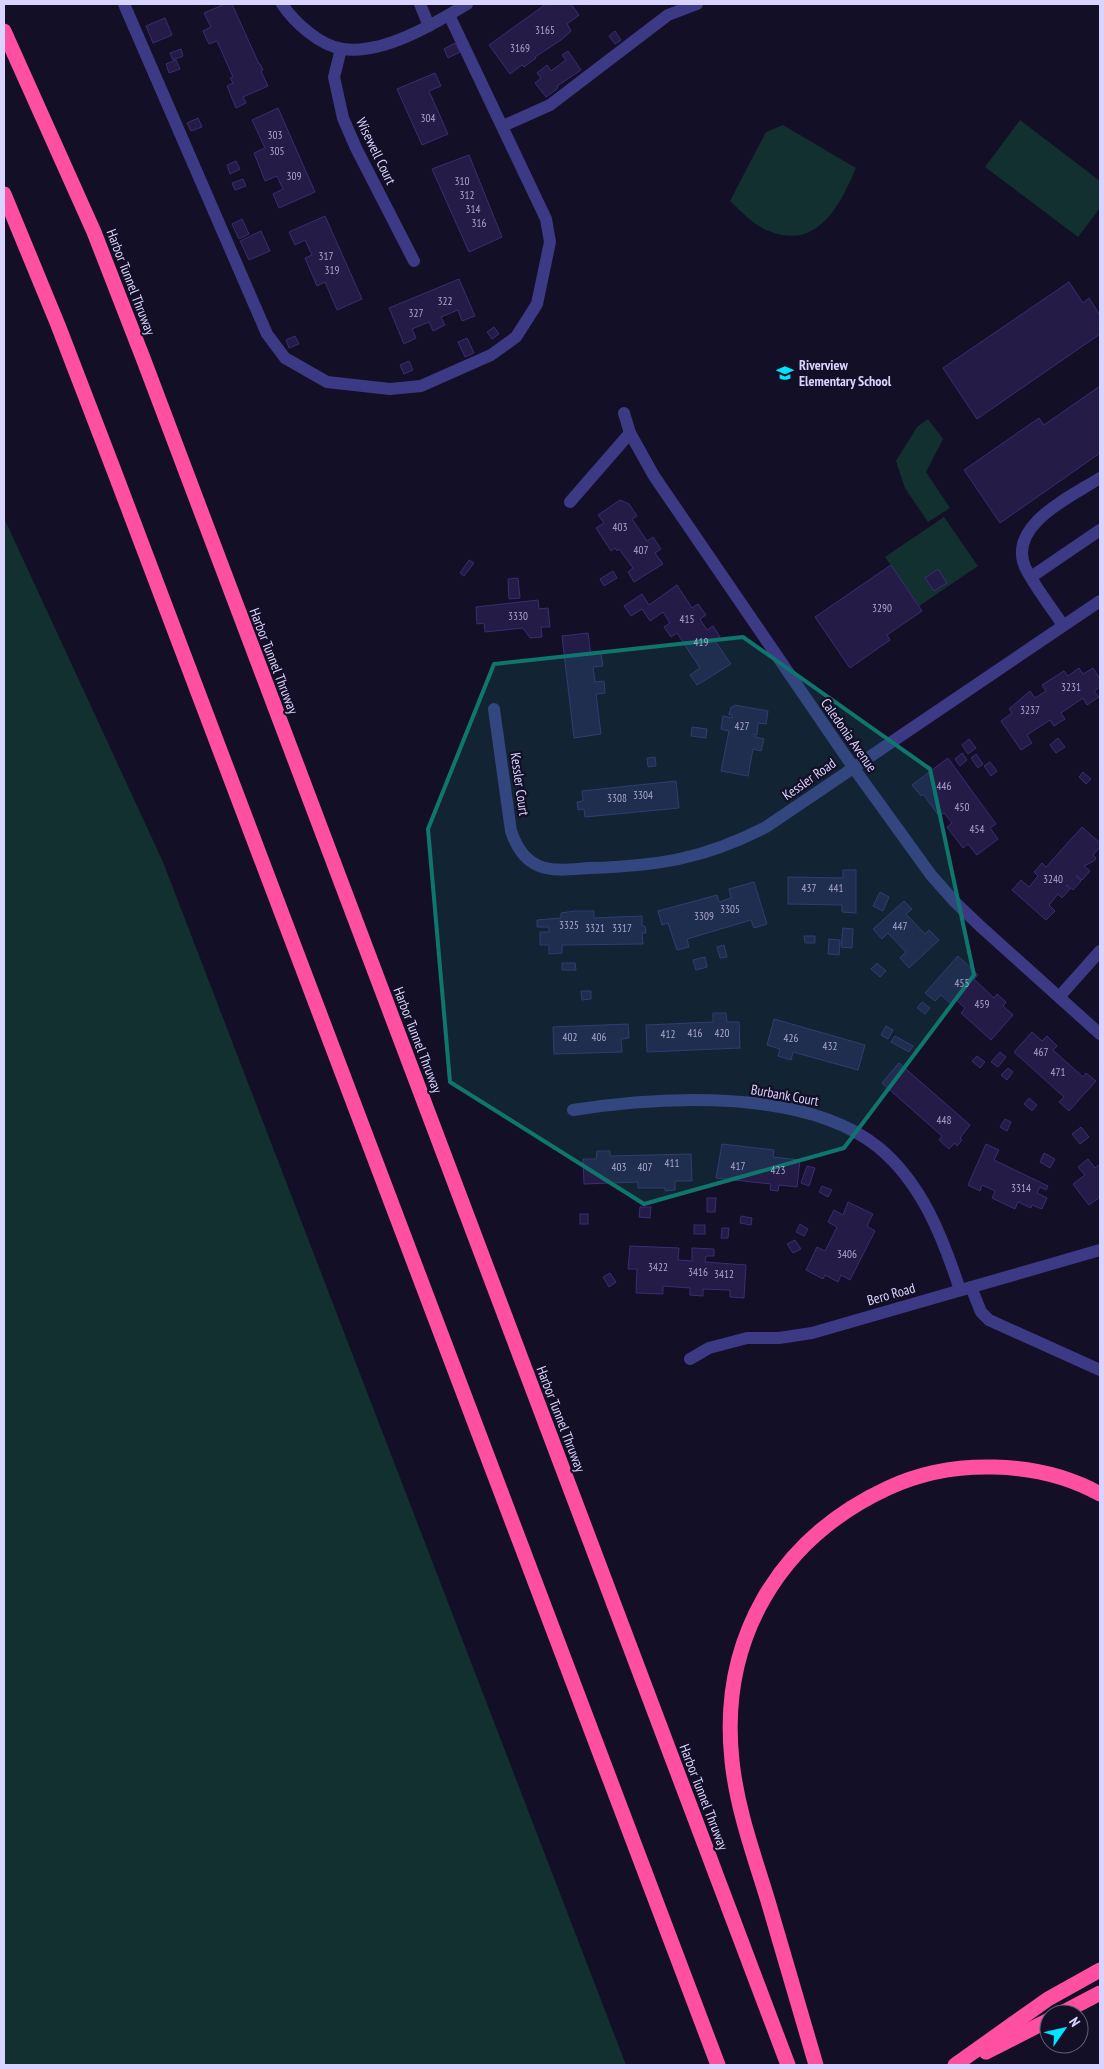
<svg xmlns="http://www.w3.org/2000/svg" width="1104" height="2069" font-family="'PT Sans Narrow',sans-serif">
<rect width="100%" height="100%" fill="#130f26"/>
<g fill="#12302f">
<path d="M1020 120 1100 181V208L1078 237 985 167Z"/>
<path d="M783 125 856 168C840 205 818 251 769 231 754 226 741 211 730 201L766 132Z"/>
<path d="M928 419 943 439 926 472 950 508 928 522 905 488 896 461 917 427Z"/>
<path d="M944 517 978 566 919 606 885 557Z"/>
<path d="M4 518 163 862 626 2065H4Z"/>
</g>
<g fill="#241b47" stroke="#3b2d73">
<path d="M225 4H232L259 64H260L263 70 261 71 268 86 243 97 246 103 236 108 227 86 233 83 230 78 233 77 217 41 209 44 203 31 211 27 204 13Z"/>
<path d="M546 4H571L579 15 567 24 571 31 561 40 535 57 536 58 524 67 522 65 510 74 489 45Z"/>
<path d="M165 18 172 35 153 43 146 26Z"/>
<path d="M615 31 621 40 615 44 609 36Z"/>
<path d="M455 43 460 52 448 58 444 49Z"/>
<path d="M181 49 183 56 173 60 170 53Z"/>
<path d="M568 51 581 70 557 86 558 88 546 97 535 83 541 78 537 73 547 65 551 71 566 60 562 55Z"/>
<path d="M176 60 180 69 169 73 166 64Z"/>
<path d="M435 73 441 86 429 91 448 134 422 145 397 89Z"/>
<path d="M278 108 315 192 279 208 273 194 283 189 277 176 265 181 254 153 265 148 252 120Z"/>
<path d="M198 118 202 127 191 131 187 123Z"/>
<path d="M469 155 502 237 469 252 432 169Z"/>
<path d="M236 161 240 169 230 174 227 165Z"/>
<path d="M243 179 246 186 235 190 232 183Z"/>
<path d="M325 216 362 299 337 310 325 282 317 286 305 258 312 255 305 240 295 245 289 232Z"/>
<path d="M242 219 249 234 239 239 232 224Z"/>
<path d="M261 231 270 251 249 260 240 241Z"/>
<path d="M459 279 475 316 462 321 458 310 441 317 445 325 433 331 429 322 412 329 416 338 404 344 389 308Z"/>
<path d="M1069 282 1083 303 1089 298 1100 315V334L977 419 943 368Z"/>
<path d="M494 327 499 334 492 339 487 332Z"/>
<path d="M295 336 299 344 289 348 286 340Z"/>
<path d="M467 338 474 353 465 357 458 342Z"/>
<path d="M409 361 413 370 404 374 400 365Z"/>
<path d="M1100 386V453L1000 523 964 470 1039 418 1044 425Z"/>
<path d="M620 500 629 504 637 516 632 519 647 541 653 537 661 549 655 553 663 564 634 582 628 572 633 568 619 549 617 551 615 548 611 551 596 528 604 523 598 515Z"/>
<path d="M469 560 474 563 464 576 460 573Z"/>
<path d="M891 565 922 611 887 635 890 640 850 668 815 617Z"/>
<path d="M938 569 947 583 934 591 925 578Z"/>
<path d="M613 571 617 578 604 586 600 579Z"/>
<path d="M518 578 520 598 509 599 508 579Z"/>
<path d="M677 585 692 608 698 604 706 615 700 619 707 630 713 626 720 637 715 641 731 664 697 685 690 675 700 668 677 633 671 637 664 627 670 623 663 612 650 621 642 609 631 616 624 606 642 594 649 605Z"/>
<path d="M538 600 539 609 548 608 550 627H541L542 637 530 638 523 628 485 632 484 623 477 624 476 607Z"/>
<path d="M588 633 591 655 601 653 603 666 593 667 595 682 604 681 605 693 596 694 601 734 574 738 562 636Z"/>
<path d="M1079 668 1083 674 1093 668 1100 679V687L1094 691 1099 697 1087 705 1083 698 1061 713 1065 719 1054 726 1050 720 1027 735 1032 743 1021 750 1001 721 1012 713 1009 709 1030 691 1035 698 1046 691 1042 685 1064 671 1068 676Z"/>
<path d="M734 705 768 711 766 724 758 723 757 735 755 734V737L764 739 761 751 753 749 748 776 721 771 729 731 721 729 723 716 732 718V715H729L731 707H734Z"/>
<path d="M692 727 707 729 706 738 691 736Z"/>
<path d="M1058 738 1065 747 1056 753 1050 745Z"/>
<path d="M969 739 976 748 968 754 962 745Z"/>
<path d="M962 753 967 760 960 766 955 759Z"/>
<path d="M976 754 983 764 978 768 971 758Z"/>
<path d="M655 757 656 766 648 767 647 758Z"/>
<path d="M948 758 996 824 990 828 998 839 977 855 968 844 963 848 947 827 952 823 944 813 939 816 923 794 921 796 912 785Z"/>
<path d="M990 762 997 771 991 776 984 766Z"/>
<path d="M1083 772 1091 779 1086 784 1079 777Z"/>
<path d="M676 781 679 808 585 817 584 809 578 810 577 802 583 801 582 791Z"/>
<path d="M1082 827 1100 843V847L1093 855 1096 858 1094 861 1084 866 1090 871 1082 880 1076 875 1081 881 1073 890 1067 885 1066 886 1070 889 1062 898 1058 894 1049 905 1055 911 1046 920 1012 890 1021 880 1029 887 1038 876 1034 872 1042 863 1046 867Z"/>
<path d="M843 870H856V913L842 912V905L788 904V877L843 878Z"/>
<path d="M754 882 767 924 754 928 751 920 687 939 689 947 677 950 668 923 662 925 658 911 717 895 719 902 731 898 729 889Z"/>
<path d="M880 892 889 897 883 911 873 906Z"/>
<path d="M904 901 912 909 906 914 925 934 929 930 939 940 909 968 900 958 906 952 888 933 882 939 873 929Z"/>
<path d="M575 911H594V918L642 916V926H645L646 933H642L643 944 562 945V953L549 954V945H540V932H549V927H537V920L561 918V913Z"/>
<path d="M843 928 853 929 852 948 841 947Z"/>
<path d="M804 936H815V943H805Z"/>
<path d="M829 939 840 940 839 955 828 954Z"/>
<path d="M724 945 727 957 720 958 717 947Z"/>
<path d="M958 956 978 975 974 979 994 998 997 994 1006 1002 1003 1006 1013 1015 991 1040 961 1013 965 1008 955 999 951 1004 941 995 935 1001 925 993Z"/>
<path d="M705 957 707 967 696 970 693 960Z"/>
<path d="M562 963H575L576 970H562Z"/>
<path d="M877 963 886 971 880 977 871 969Z"/>
<path d="M581 991H591V999L582 1000Z"/>
<path d="M922 1002 930 1008 925 1014 917 1008Z"/>
<path d="M713 1013H726L727 1022H739L740 1048 647 1052 646 1025 713 1022Z"/>
<path d="M774 1019 865 1045 858 1070 793 1052 791 1060 778 1056 780 1049 767 1045Z"/>
<path d="M628 1024 629 1038 621 1039 622 1052 554 1054 553 1027Z"/>
<path d="M886 1026 893 1030 888 1039 881 1035Z"/>
<path d="M1032 1032 1042 1041 1047 1036 1057 1046 1053 1050 1083 1077 1086 1073 1096 1081 1069 1111 1059 1102 1064 1097 1014 1052Z"/>
<path d="M895 1036 913 1046 909 1052 891 1042Z"/>
<path d="M1000 1052 1006 1057 998 1067 991 1062Z"/>
<path d="M977 1056 985 1062 980 1068 972 1061Z"/>
<path d="M899 1063 970 1125 960 1138 962 1140 957 1146 955 1143 949 1149 939 1140 942 1136 882 1083Z"/>
<path d="M1008 1068 1013 1072 1007 1080 1001 1075Z"/>
<path d="M1029 1098 1037 1105 1032 1111 1024 1104Z"/>
<path d="M1005 1119 1011 1122 1007 1131 1000 1127Z"/>
<path d="M1081 1127 1089 1137 1080 1144 1072 1134Z"/>
<path d="M722 1144 774 1150 773 1157 800 1160 797 1187 779 1185 778 1191 770 1190 771 1184 716 1178Z"/>
<path d="M986 1144 999 1150 994 1160 1048 1186 1046 1190 1040 1187 1037 1193 1047 1198 1042 1209 1032 1205 1031 1208 1018 1202 1015 1209 992 1198 995 1191 982 1185 980 1191 968 1185Z"/>
<path d="M597 1151H610V1156L691 1154 692 1181H675V1190L665 1191V1188H638V1182L584 1184 583 1159H596Z"/>
<path d="M1044 1153 1055 1159 1050 1168 1040 1162Z"/>
<path d="M1088 1159 1095 1168 1100 1164V1197L1089 1205 1073 1184 1085 1175 1078 1167Z"/>
<path d="M807 1166 815 1168 809 1186 801 1183Z"/>
<path d="M822 1186 832 1190 828 1197 819 1192Z"/>
<path d="M707 1198H716L715 1212H707Z"/>
<path d="M848 1202 873 1214 867 1226 875 1231 850 1280 841 1275 838 1282 825 1275 823 1279 806 1270 817 1247 825 1251 837 1227 828 1222 834 1210 843 1215Z"/>
<path d="M640 1207H651L650 1218 639 1217Z"/>
<rect x="580" y="1214" width="8" height="10"/>
<path d="M741 1216 752 1218 751 1225 740 1223Z"/>
<path d="M800 1224 808 1229 804 1236 796 1232Z"/>
<rect x="694" y="1225" width="11" height="9"/>
<path d="M722 1228H729L728 1238H721Z"/>
<path d="M795 1240 801 1249 793 1253 787 1244Z"/>
<path d="M630 1246 679 1248 678 1260 692 1261V1248L714 1249V1256H706L705 1262 746 1265 744 1298 730 1297V1290L703 1289V1296L690 1295V1288L663 1286V1294L636 1293 637 1269H628Z"/>
<path d="M610 1273 616 1282 609 1287 603 1277Z"/>
</g>
<g fill="none" stroke-linecap="round" stroke-linejoin="round">
<g stroke="#3d3a85" stroke-width="12">
<path d="M124 4 267 334 285 358 327 382 390 389 421 386 491 355 516 337 537 304 550 242 546 219 449 15"/>
<path d="M282 4C294 22 320 46 343 49 383 55 434 24 467 4"/>
<path d="M420 4 429 26"/>
<path d="M341 49 334 77 343 118 356 148 414 261"/>
<path d="M503 126 550 105 668 15 697 4"/>
<path d="M624 413 630 433 654 476 853 767 931 875 955 902 980 926 1100 1034"/>
<path d="M570 502 630 433"/>
<path d="M1031 577 1100 530"/>
<path d="M1063 625C1050 606 1035 587 1025 567 1007 525 1072 496 1100 478"/>
<path d="M494 709 511 831C516 846 524 860 539 866 554 872 573 869 589 868 658 866 704 859 766 827L1100 601"/>
<path d="M1059 997 1100 951"/>
<path d="M573 1110C661 1096 805 1088 878 1147 922 1183 943 1238 960 1290"/>
<path d="M971 1287 981 1312 989 1320 1100 1370"/>
<path d="M690 1359 709 1348 747 1338H779L812 1333 1100 1250"/>
</g>
<g stroke="#ff4fa3" stroke-width="15">
<path d="M4 31 94 232 143 358 788 2065"/>
<path d="M4 194 58 325 113 468 718 2065"/>
<path d="M1060 2014 1100 1993"/>
<path d="M986 2052 1049 2020"/>
<path d="M816 2065C800 2011 784 1956 768 1901 754 1855 737 1809 732 1761 719 1640 778 1539 888 1488 951 1458 1039 1460 1100 1494"/>
<path d="M955 2065 1048 1999 1100 1970"/>
</g>
</g>
<path fill="#0f766e" fill-opacity="0.2" stroke="#0f766e" stroke-width="4" stroke-linejoin="round" d="M743 637 930 769 974 975 844 1148 644 1204 450 1082 428 829 494 664Z"/>
<defs>
<g id="school-bare" transform="scale(1.35)"><path d="M0-5L7-2L0 1L-7-2ZM-4 1L0 2.5L4 1V4Q0 6-4 4Z" fill="#00e5ff" stroke="#130f26" stroke-width="2.5" paint-order="stroke"/></g>
</defs>
<g fill-rule="evenodd">
<use href="#school-bare" x="785" y="373"/>
</g>
<g text-anchor="middle" stroke-width="4.5" stroke-linejoin="round" paint-order="stroke">
<g font-size="11" fill="#aca6d1">
<text x="545" y="34">3165</text>
<text x="520" y="52">3169</text>
<text x="428" y="122">304</text>
<text x="275" y="139">303</text>
<text x="277" y="155">305</text>
<text x="294" y="180">309</text>
<text x="462" y="185">310</text>
<text x="467" y="199">312</text>
<text x="473" y="213">314</text>
<text x="479" y="227">316</text>
<text x="326" y="260">317</text>
<text x="332" y="274">319</text>
<text x="445" y="305">322</text>
<text x="416" y="317">327</text>
<text x="620" y="531">403</text>
<text x="641" y="554">407</text>
<text x="882" y="612">3290</text>
<text x="518" y="620">3330</text>
<text x="687" y="623">415</text>
<text x="701" y="646">419</text>
<text x="1071" y="691">3231</text>
<text x="1030" y="714">3237</text>
<text x="742" y="730">427</text>
<text x="944" y="790">446</text>
<text x="643" y="799">3304</text>
<text x="617" y="802">3308</text>
<text x="962" y="811">450</text>
<text x="977" y="833">454</text>
<text x="1053" y="883">3240</text>
<text x="809" y="892">437</text>
<text x="836" y="892">441</text>
<text x="730" y="913">3305</text>
<text x="704" y="920">3309</text>
<text x="569" y="929">3325</text>
<text x="900" y="930">447</text>
<text x="595" y="932">3321</text>
<text x="622" y="932">3317</text>
<text x="962" y="987">455</text>
<text x="982" y="1008">459</text>
<text x="695" y="1037">416</text>
<text x="722" y="1037">420</text>
<text x="668" y="1038">412</text>
<text x="570" y="1041">402</text>
<text x="599" y="1041">406</text>
<text x="791" y="1042">426</text>
<text x="830" y="1050">432</text>
<text x="1041" y="1056">467</text>
<text x="1058" y="1076">471</text>
<text x="944" y="1124">448</text>
<text x="672" y="1167">411</text>
<text x="738" y="1170">417</text>
<text x="619" y="1171">403</text>
<text x="645" y="1171">407</text>
<text x="778" y="1174">423</text>
<text x="1021" y="1192">3314</text>
<text x="847" y="1258">3406</text>
<text x="658" y="1271">3422</text>
<text x="698" y="1276">3416</text>
<text x="724" y="1278">3412</text>
</g>
<g font-size="14" fill="#d9d4ff" stroke="#130f26">
<text transform="translate(376 151) rotate(64)" y="5">Wisewell Court</text>
<text transform="translate(131 282) rotate(69)" y="5">Harbor Tunnel Thruway</text>
<text transform="translate(274 661) rotate(69)" y="5">Harbor Tunnel Thruway</text>
<text transform="translate(849 735) rotate(55)" y="5">Caledonia Avenue</text>
<text transform="translate(809 779) rotate(-35)" y="5">Kessler Road</text>
<text transform="translate(520 784) rotate(82)" y="5">Kessler Court</text>
<text transform="translate(418 1040) rotate(69)" y="5">Harbor Tunnel Thruway</text>
<text transform="translate(785 1095) rotate(10)" y="5">Burbank Court</text>
<text transform="translate(891 1294) rotate(-16)" y="5">Bero Road</text>
<text transform="translate(561 1419) rotate(69)" y="5">Harbor Tunnel Thruway</text>
<text transform="translate(704 1797) rotate(69)" y="5">Harbor Tunnel Thruway</text>
</g>
<g font-size="14" font-weight="bold" fill="#d9d4ff" stroke="#130f26" text-anchor="start">
<text x="799" y="370">Riverview<tspan x="799" dy="16">Elementary School</tspan></text>
</g>
</g>
<rect width="1104" height="2069" fill="none" stroke="#d9d4ff" stroke-width="10"/>
<g transform="translate(1064 2029) rotate(56)"><circle r="24" fill="#130f26" stroke="#625e7d"/>
<path d="M0-4L9 19L0 12L-9 19Z" fill="#00e5ff"/>
<text y="-8" font-size="14" font-weight="bold" text-anchor="middle" fill="#d9d4ff">N</text>
</g>
</svg>
